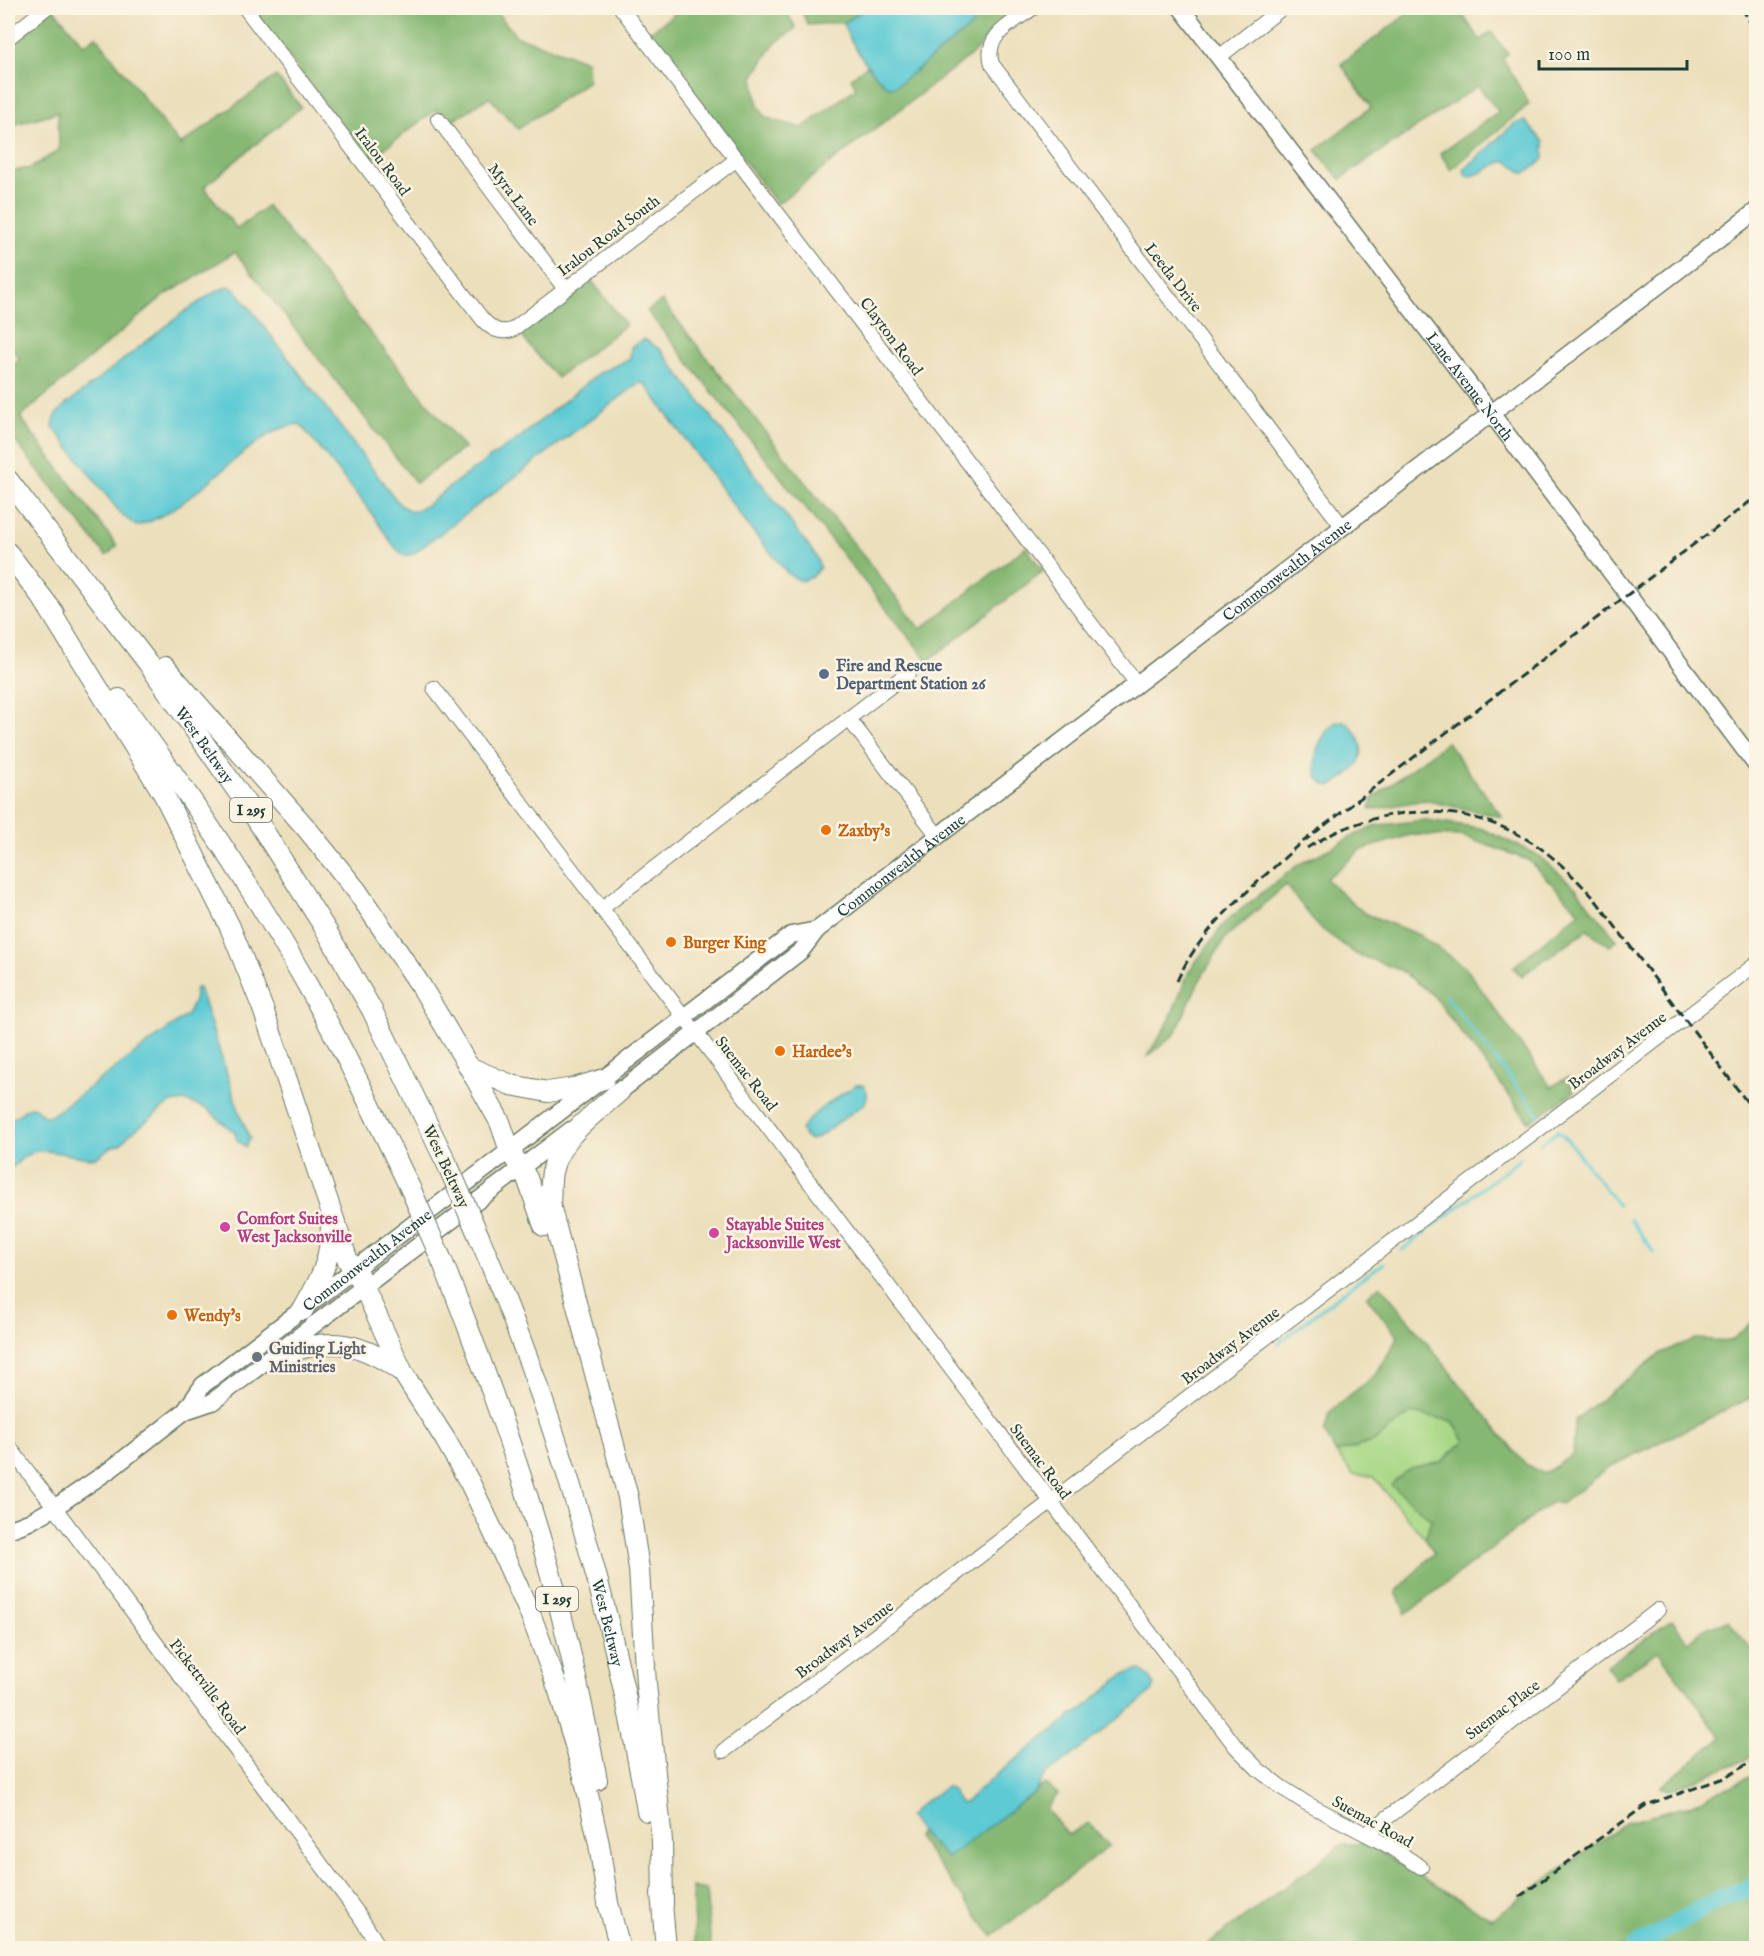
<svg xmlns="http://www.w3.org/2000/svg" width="1764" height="1956" font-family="'IM FELL English',serif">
<rect width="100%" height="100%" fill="#fcf5e5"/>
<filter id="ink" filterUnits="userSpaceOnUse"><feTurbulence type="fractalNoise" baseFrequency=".0167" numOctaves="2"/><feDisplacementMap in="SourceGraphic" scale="12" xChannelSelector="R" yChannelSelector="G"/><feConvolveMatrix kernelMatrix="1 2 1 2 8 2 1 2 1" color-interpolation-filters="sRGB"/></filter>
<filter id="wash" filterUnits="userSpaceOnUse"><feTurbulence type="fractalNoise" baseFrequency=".008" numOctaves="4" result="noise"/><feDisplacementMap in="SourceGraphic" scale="24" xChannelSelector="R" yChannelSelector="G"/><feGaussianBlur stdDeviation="1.35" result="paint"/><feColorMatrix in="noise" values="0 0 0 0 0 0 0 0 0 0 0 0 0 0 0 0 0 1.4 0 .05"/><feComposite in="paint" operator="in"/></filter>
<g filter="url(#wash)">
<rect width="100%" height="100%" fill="#ecdfbc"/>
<path fill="#a8d886" stroke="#648a5d" stroke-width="1.5" d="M1411 1413 1453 1421 1465 1441 1441 1462 1410 1468 1392 1485 1432 1520 1425 1539 1373 1477 1353 1474 1336 1453 1373 1442Z"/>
<g fill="#86b873" stroke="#527a54" stroke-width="1.5">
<path d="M53 8 84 45 96 36 180 145 276 76 301 107 204 187 237 229 267 206 464 448 416 483 235 252 161 298 20 417 117 546 106 556 8 432V375L19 358 8 344V172L31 168 59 150 58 112 10 126 8 123V44Z"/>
<path d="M251 8H501L496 11 516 36 587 61 588 81 518 129 489 97 451 122 436 110 369 160Z"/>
<path d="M682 8H784L796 28 773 45 753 77 758 106 766 118 802 128 856 88 851 78 868 65 878 78 888 87 896 86 973 24 963 8H1025L987 37 976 51 777 204 649 33Z"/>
<path d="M800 8H865L846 22 808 25Z"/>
<path d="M1415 8H1458L1480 40 1491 32 1508 54 1503 58 1529 104 1451 170 1440 153 1499 112 1478 86 1340 179 1316 150 1371 107 1341 64Z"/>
<path d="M589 277 626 325 557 378 518 332Z"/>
<path d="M662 301 921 629 1026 547 1043 571 928 661 647 311Z"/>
<path d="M1447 742 1502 817 1424 800 1370 810 1373 798Z"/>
<path d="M1426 820 1480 828 1536 854 1574 886 1617 940 1610 946 1587 930 1521 976 1513 967 1580 912 1528 860 1462 836 1410 835 1361 850 1326 879 1364 913 1419 935 1466 968 1551 1087 1568 1077 1574 1092 1529 1122 1433 995 1400 970 1356 954 1318 926 1286 885 1226 937 1198 983 1175 1034 1146 1058 1169 1021 1189 971 1226 921 1298 865 1373 826Z"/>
<path d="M1380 1285 1524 1463 1544 1474 1573 1454 1575 1420 1661 1353 1695 1339 1731 1341 1756 1319V1406L1750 1398 1608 1468 1561 1504 1552 1502 1406 1614 1396 1592 1434 1553 1425 1539 1432 1520 1391 1485 1410 1468 1441 1462 1465 1441 1453 1421 1411 1413 1373 1442 1336 1453 1324 1432 1331 1411 1377 1373 1398 1337 1367 1297Z"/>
<path d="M1672 1620 1688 1643 1706 1627 1728 1621 1756 1655V1751L1745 1760 1669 1790 1661 1787 1721 1737 1658 1651 1616 1679 1606 1666Z"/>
<path d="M1756 1774V1948H1203L1343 1844H1366L1492 1919 1625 1823 1688 1806Z"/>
<path d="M1045 1784 1058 1794 1046 1809 1068 1835 1089 1823 1109 1846 992 1936 917 1837 920 1832 947 1857Z"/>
<path d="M692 1887 706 1890 711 1948H695Z"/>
</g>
<g fill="#5dcad4" stroke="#3e8484" stroke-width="1.5">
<path d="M865 8H963L974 24 896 86 888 87C870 71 853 48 844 26L846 22Z"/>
<path d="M1525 121 1544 142V159L1528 172 1523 173 1507 161C1491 163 1481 177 1466 176L1464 170 1515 123Z"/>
<path d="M228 286 236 290 400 505 412 512 427 505 461 478 519 438 599 373 630 359 631 347 644 339 661 350 816 556 820 567 812 577 801 581 789 575 750 528 645 384 639 383 413 554 404 556 394 546 364 503 300 424C276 427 261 439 243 453 212 478 175 516 136 526L121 514 53 427 55 416 64 406 184 312 213 293Z"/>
<path d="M1344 721C1351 726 1356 731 1359 739 1369 762 1348 777 1330 786 1309 781 1314 751 1323 737 1326 731 1331 726 1336 722Z"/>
<path d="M196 988H199L241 1117 250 1139 246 1147 237 1140 235 1133 207 1109 186 1101 170 1103 129 1135 121 1144 113 1146 97 1157 89 1158 48 1151H35L25 1156 8 1171V1122L29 1107H34L44 1116 52 1115 187 1015 194 1001Z"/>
<path d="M856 1085H863C868 1092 869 1096 864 1104L818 1137 811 1140 806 1138 801 1130C813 1110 837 1098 856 1085Z"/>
<path d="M1141 1670 1150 1677 1155 1685 1152 1692 1058 1766 1044 1775 1035 1792 947 1858 920 1832 909 1817 917 1807 947 1786 953 1791 954 1795 960 1803H964L996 1775 1067 1720 1071 1714 1078 1713 1124 1674Z"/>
</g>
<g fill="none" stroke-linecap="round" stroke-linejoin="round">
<g stroke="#5dcad4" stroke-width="3">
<path d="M1445 995 1540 1116"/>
<path d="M1556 1130 1565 1137 1618 1205"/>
<path d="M1541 1144 1558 1131"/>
<path d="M1630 1219 1654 1252"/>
<path d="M1402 1250 1520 1159"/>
<path d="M1279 1343 1346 1290 1384 1263"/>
</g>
<path stroke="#5dcad4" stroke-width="18" d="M1634 1948 1720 1898 1756 1886"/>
</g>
</g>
<g filter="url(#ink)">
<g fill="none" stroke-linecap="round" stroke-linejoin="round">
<g stroke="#677664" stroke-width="16">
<g id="minor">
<path d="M245 8 483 320C492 329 499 334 512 330L737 159"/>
<path d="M621 8 1137 684"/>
<path d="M1033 8C1013 23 983 35 992 64L1342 526"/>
<path d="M8 38 46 8"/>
<path d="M1219 57 1282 8"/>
<path d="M438 119 565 289"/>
<path d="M434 688 887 1284 1236 1747 1259 1770 1281 1787 1306 1803 1387 1845 1421 1867"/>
<path d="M849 719 938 836"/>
<path d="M601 909 909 672"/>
<path d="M8 1445 359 1915 380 1948"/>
<path d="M724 1751 1756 964"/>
<path d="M1366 1834 1658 1610"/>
</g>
</g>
<g stroke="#677664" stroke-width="19">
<g id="major">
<path id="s1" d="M1181 8 1491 413 1756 765"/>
<path id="s2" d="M610 1099 801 951 817 930 938 836 1756 211"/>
<path d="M185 1411 212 1402 571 1130"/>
<path id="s3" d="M8 1530 29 1522 54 1508 111 1469 185 1411 203 1385 791 935 817 930"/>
</g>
</g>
<g stroke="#677664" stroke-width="22">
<g id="highway">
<path id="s4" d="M8 480 148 663 250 809 326 930 372 1010 449 1168"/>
<path d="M8 553 54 613"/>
<path d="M45 602 164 795 230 927 263 1009 348 1261 356 1270 403 1373 445 1439 470 1483 492 1529 531 1616 559 1691 583 1772 599 1844 608 1903 620 1948"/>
<path d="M165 667 307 829 357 891 421 986 469 1067 511 1085 548 1092 574 1088 604 1079"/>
<path d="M119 699C186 789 249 882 304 979 343 1048 377 1119 411 1190"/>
<path d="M469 1067 500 1122 510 1151 527 1178 544 1226"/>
<path d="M620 1091C595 1114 559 1137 552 1172 550 1183 551 1194 550 1205L628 1497 639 1569 646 1684 662 1841 663 1905"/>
<path id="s5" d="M480 1239C558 1419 615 1617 647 1811"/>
<path d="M443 1263C486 1371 526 1481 556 1594 572 1655 585 1718 597 1780"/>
<path d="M303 1310C321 1278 331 1261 331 1223"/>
<path d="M270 1359C325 1338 353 1336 402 1372"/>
<path d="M661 1893 666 1948"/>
</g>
</g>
<use href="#minor" stroke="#fff" stroke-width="14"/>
<use href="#major" stroke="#fff" stroke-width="16"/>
<use href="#highway" stroke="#fff" stroke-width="20"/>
<g stroke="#1f3d34" stroke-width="3" stroke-dasharray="9 4.5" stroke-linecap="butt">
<path d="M1742 8 1756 33"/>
<path d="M1307 848C1378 803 1464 798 1536 845 1558 860 1576 879 1594 898L1756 1114"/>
<path d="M1177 981C1202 925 1253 888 1296 847L1756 497"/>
<path d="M1519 1897 1646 1805 1724 1778 1756 1759"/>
</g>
<g stroke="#677664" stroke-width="22" stroke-linecap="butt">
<g id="highway-bridge">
<path d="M449 1168 480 1239"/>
<path d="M411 1190 443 1263"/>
</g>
</g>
<use href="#highway-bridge" stroke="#fff" stroke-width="20"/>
</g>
</g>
<circle fill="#5c6f8a" stroke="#fcf5e5" stroke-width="2" cx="824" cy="674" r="6"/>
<g fill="#e8710a" stroke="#fcf5e5" stroke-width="2">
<circle cx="826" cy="830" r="6"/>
<circle cx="671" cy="942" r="6"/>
<circle cx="780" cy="1051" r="6"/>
<circle cx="172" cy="1315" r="6"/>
</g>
<g fill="#d1479c" stroke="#fcf5e5" stroke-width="2">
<circle cx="225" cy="1227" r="6"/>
<circle cx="714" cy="1233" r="6"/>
</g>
<circle fill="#6b7280" stroke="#fcf5e5" stroke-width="2" cx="257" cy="1357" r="6"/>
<g text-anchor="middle" stroke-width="5" stroke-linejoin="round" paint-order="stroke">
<g fill="#fcf5e5" stroke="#617469" stroke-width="1.5">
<rect x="230" y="798" width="42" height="24" rx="4.5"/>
<rect x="536" y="1587" width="42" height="24" rx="4.5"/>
</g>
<g font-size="15" font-weight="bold" fill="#1f3d34">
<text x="251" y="815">I 295</text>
<text x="557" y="1604">I 295</text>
</g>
<g font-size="16" fill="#1f3d34" stroke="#fcf5e5">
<text transform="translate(383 161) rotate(53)" y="6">Iralou Road</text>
<text transform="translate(514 194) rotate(53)" y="6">Myra Lane</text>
<text transform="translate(608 235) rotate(-37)" y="6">Iralou Road South</text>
<text transform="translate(1174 277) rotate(52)" y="6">Leeda Drive</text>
<text transform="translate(892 336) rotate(53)" y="6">Clayton Road</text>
<text dy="6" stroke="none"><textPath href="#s1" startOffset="476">Lane Avenue North</textPath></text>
<text dy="6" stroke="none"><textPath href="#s2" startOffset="860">Commonwealth Avenue</textPath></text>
<text dy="6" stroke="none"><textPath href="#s4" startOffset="330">West Beltway</textPath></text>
<text dy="6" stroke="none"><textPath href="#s2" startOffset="374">Commonwealth Avenue</textPath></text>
<text transform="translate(1617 1050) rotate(-37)" y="6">Broadway Avenue</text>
<text transform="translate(747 1073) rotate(52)" y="6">Suemac Road</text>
<text transform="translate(447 1166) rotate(65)" y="6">West Beltway</text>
<text dy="6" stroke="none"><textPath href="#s3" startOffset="452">Commonwealth Avenue</textPath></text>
<text transform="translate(1230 1345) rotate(-37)" y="6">Broadway Avenue</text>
<text transform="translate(1041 1461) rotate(53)" y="6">Suemac Road</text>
<text dy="6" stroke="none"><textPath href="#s5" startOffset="405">West Beltway</textPath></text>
<text transform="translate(844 1639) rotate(-37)" y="6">Broadway Avenue</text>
<text transform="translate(208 1686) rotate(53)" y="6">Pickettville Road</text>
<text transform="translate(1502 1709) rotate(-37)" y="6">Suemac Place</text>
<text transform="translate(1373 1821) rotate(29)" y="6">Suemac Road</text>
</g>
<g font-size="16" font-weight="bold" fill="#4e5e75" stroke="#fcf5e5" text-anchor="start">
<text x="836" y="671">Fire and Rescue<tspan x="836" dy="18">Department Station 26</tspan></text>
</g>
<g font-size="16" font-weight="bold" fill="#c56008" stroke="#fcf5e5" text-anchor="start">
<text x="838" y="836">Zaxby's</text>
<text x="683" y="948">Burger King</text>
<text x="792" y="1057">Hardee's</text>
<text x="184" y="1321">Wendy's</text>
</g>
<g font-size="16" font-weight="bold" fill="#b23c85" stroke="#fcf5e5" text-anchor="start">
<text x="237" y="1224">Comfort Suites<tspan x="237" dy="18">West Jacksonville</tspan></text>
<text x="726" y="1230">Stayable Suites<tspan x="726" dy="18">Jacksonville West</tspan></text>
</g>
<g font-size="16" font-weight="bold" fill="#5b616d" stroke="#fcf5e5" text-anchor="start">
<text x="269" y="1354">Guiding Light<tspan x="269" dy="18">Ministries</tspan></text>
</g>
</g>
<rect width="1764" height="1956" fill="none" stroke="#fcf5e5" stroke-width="30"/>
<path d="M1539 60v9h148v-9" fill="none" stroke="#1f3d34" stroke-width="3"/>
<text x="1548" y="60" font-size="18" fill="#1f3d34" stroke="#fcf5e5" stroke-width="4.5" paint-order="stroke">100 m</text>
</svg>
